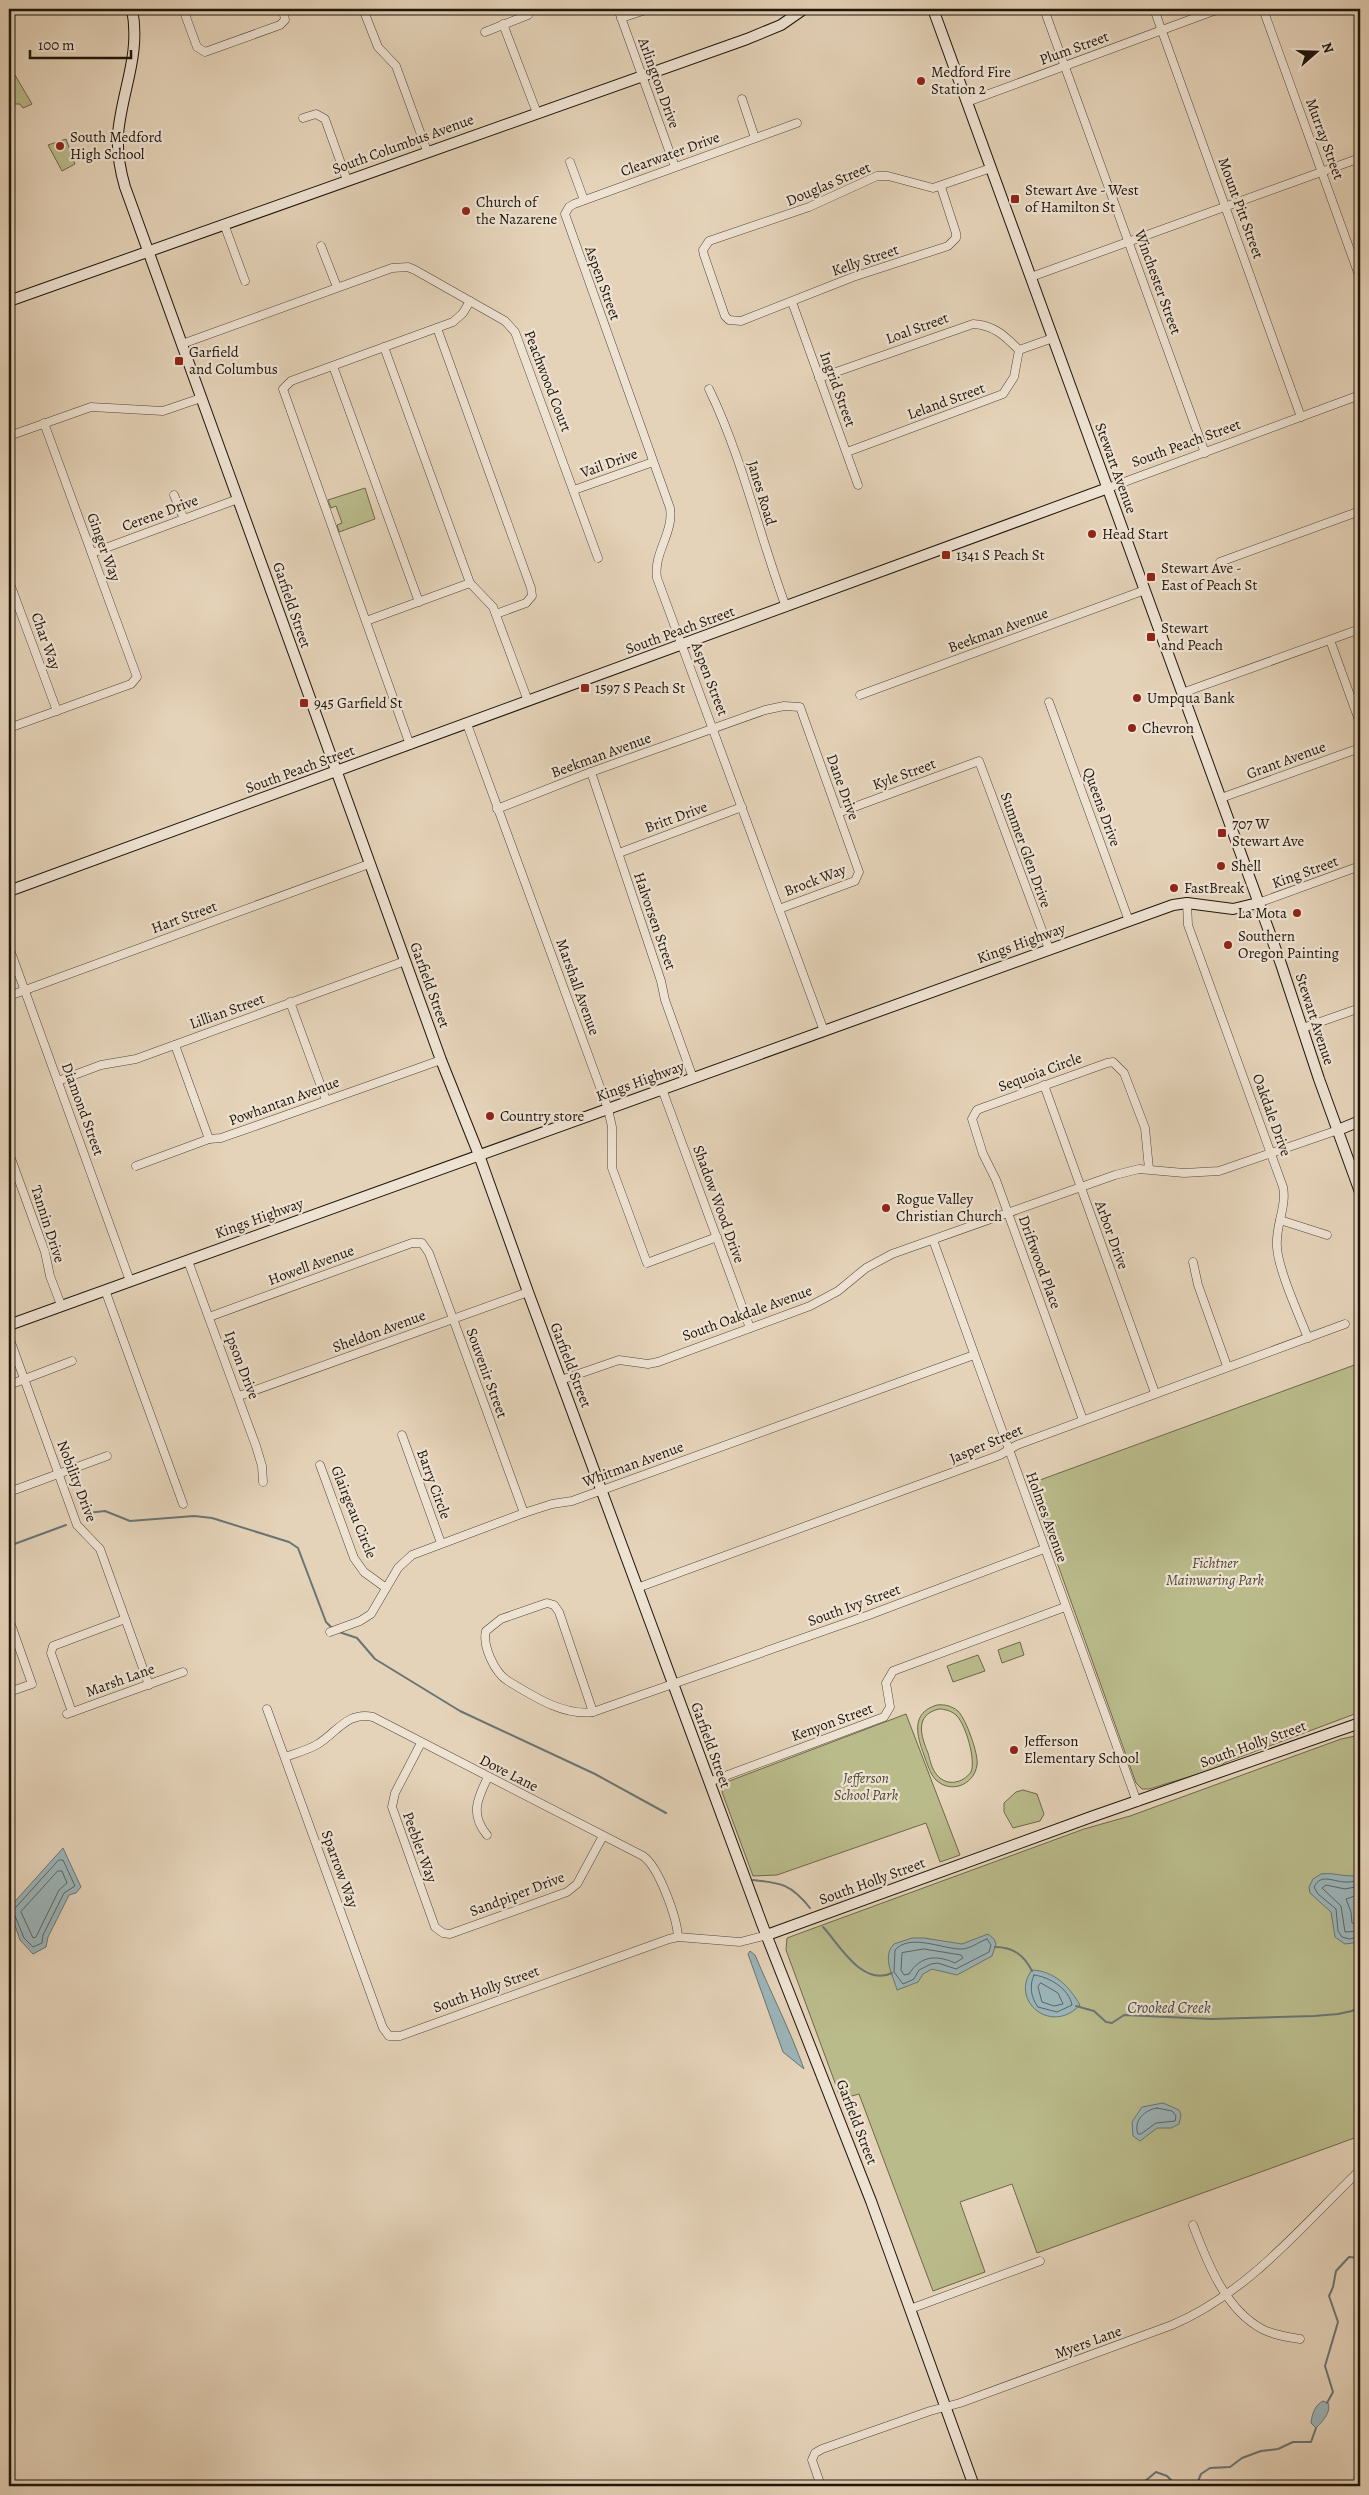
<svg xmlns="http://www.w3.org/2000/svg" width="1369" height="2495" font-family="Alegreya,serif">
<rect width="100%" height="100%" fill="#e5d3b9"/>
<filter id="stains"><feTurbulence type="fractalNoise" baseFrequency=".004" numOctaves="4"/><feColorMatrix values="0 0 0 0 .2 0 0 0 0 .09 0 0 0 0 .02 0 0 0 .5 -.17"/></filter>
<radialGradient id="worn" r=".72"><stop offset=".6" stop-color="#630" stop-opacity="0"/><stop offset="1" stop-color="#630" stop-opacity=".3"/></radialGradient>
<g fill="#babb8b" stroke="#6c684a" fill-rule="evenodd">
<path d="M15 75 32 104 23 108 20 104H15L9 94V78Z"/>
<path d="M66 139 75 164 62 171 48 145Z"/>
<path d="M365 488 375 519 339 532 337 525 342 523 336 506 331 508 328 500Z"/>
<path d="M1360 1363V1712L1224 1763 1221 1767 1149 1789H1142L1136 1783 1029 1484Z"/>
<path d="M1020 1642 1024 1655 1002 1663 998 1650Z"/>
<path d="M978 1655 985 1671 953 1682 947 1666Z"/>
<path d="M937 1705C944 1704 952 1706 958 1711 966 1719 979 1755 977 1765 974 1785 951 1794 936 1780 930 1774 927 1763 924 1755 917 1736 910 1713 937 1705ZM939 1709C945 1709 952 1711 957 1716 966 1726 976 1760 971 1772 963 1783 947 1787 937 1775 932 1770 930 1760 928 1753 921 1736 914 1715 939 1709Z"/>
<path d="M906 1714 960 1855 940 1862 926 1823 777 1875 753 1876 722 1792 724 1783Z"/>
<path d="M1360 1735V2136L1037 2253 1012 2184 960 2202 985 2272 933 2291 859 2094 841 2099 786 1950 787 1938 1084 1829 1130 1816 1341 1739Z"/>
<path d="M1023 1790 1037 1794 1044 1814 1040 1821 1013 1828 1004 1812V1803L1016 1792Z"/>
</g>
<g fill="#9bb5ba" stroke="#697574">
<path d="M63 1848 81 1887 76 1893 69 1895 48 1937 46 1947 33 1954 20 1940 9 1908Z"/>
<path d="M1321 1874C1335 1872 1345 1878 1360 1875V1942L1345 1944 1335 1937 1331 1912 1310 1893 1309 1887 1313 1879Z"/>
<path d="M988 1934 994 1939 996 1944 992 1956 957 1975 932 1969 923 1974 918 1982 897 1990C894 1977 881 1957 894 1944L912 1938H924L962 1944Z"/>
<path d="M750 1951 755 1955C771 1993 790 2030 804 2069L783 2052 748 1954Z"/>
<path d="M1032 1970C1054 1971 1069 1986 1080 2005 1051 2036 1009 2000 1032 1970Z"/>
<path d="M1163 2103 1179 2110 1181 2115 1179 2124 1171 2128H1157L1140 2141 1133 2136 1132 2122 1142 2107Z"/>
<path d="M1323 2401 1328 2403C1332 2412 1321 2423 1316 2428L1311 2423C1312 2414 1315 2405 1323 2401Z"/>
</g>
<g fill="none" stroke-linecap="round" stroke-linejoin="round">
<g stroke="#5c6562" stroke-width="1">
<path d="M59 1860H63L75 1886 64 1893 43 1935 42 1943 33 1947 24 1938 13 1911Z"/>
<path d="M58 1871H62L67 1883 59 1890 36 1937 33 1938 21 1912Z"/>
<path d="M1360 1880C1356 1881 1352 1882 1348 1882 1335 1883 1321 1872 1314 1887L1318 1894 1336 1909 1338 1931 1342 1937 1349 1939 1360 1937"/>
<path d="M1360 1886 1345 1889 1326 1885 1322 1888 1341 1906 1345 1932 1360 1931"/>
<path d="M1360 1894 1346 1899 1351 1912 1352 1923 1360 1924"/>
<path d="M987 1939 991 1945 989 1952 956 1969 938 1963 931 1964 919 1970 914 1979 903 1984 894 1972 895 1950C910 1933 942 1949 961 1949 971 1949 978 1942 987 1939Z"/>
<path d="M924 1949 961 1955 963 1958 955 1963C937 1955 921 1955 909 1974L904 1975 901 1970 902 1953Z"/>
<path d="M1034 1975C1050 1977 1069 1989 1072 2005L1057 2012 1038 2007C1031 1998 1029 1985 1034 1975Z"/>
<path d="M1041 1983 1058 1993 1063 2004 1054 2006 1042 2002 1038 1987Z"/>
<path d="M1157 2108 1172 2111 1176 2116 1175 2121 1156 2123 1141 2134H1138C1133 2120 1145 2110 1157 2108Z"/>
</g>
<g stroke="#697574" stroke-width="2">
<path d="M87 1513 105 1511 130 1521 194 1516 212 1518 289 1542 298 1548 326 1622 333 1629"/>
<path d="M9 1546 66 1525"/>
<path d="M339 1632 357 1638 375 1659 460 1711 595 1774 666 1813"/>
<path d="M753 1880C781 1883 791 1884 810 1908"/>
<path d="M823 1927C840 1945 862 1987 892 1973"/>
<path d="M995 1947C1013 1947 1024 1955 1032 1971"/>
<path d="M1076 2006 1094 2011 1106 2022 1112 2023 1124 2015 1211 2019 1314 2016 1338 2014 1352 2011 1360 2006"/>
<path d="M1327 2403 1333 2392 1325 2366 1338 2322 1329 2296 1333 2287 1336 2271 1349 2257 1360 2258"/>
<path d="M1139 2486 1156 2472 1167 2476 1177 2486"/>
<path d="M1196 2486 1201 2474 1210 2468 1230 2467 1242 2458 1261 2451 1278 2449 1293 2442H1311L1316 2428"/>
</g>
<g stroke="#504436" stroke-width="9">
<g id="street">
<path d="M183 9 197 47 205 52 280 25 285 20 283 9"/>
<path d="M363 9 378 47 396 66 427 151"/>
<path d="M618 9 675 167"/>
<path d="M1044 9 1205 453"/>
<path d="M1154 9 1301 417"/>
<path d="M1263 9 1360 278"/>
<path d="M621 18 649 9"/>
<path d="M503 24 537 113"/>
<path d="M485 32 528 15"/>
<path d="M742 99 755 138"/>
<path d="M967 102 1219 9"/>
<path d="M303 118 316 114 325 119 347 180"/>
<path d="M797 123 574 204 569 207 565 214 670 508C674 533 653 553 657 578L824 1031"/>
<path d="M570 162 584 200"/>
<path d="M941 187 956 233V238L948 246 853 277 741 321 729 320 725 316 704 255 703 250 709 241 809 207 877 176H888L933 188 991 168"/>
<path d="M224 224 245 281"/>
<path d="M321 246 337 287"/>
<path d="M1031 277 1360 158"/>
<path d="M792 302 858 485"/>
<path d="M437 328 531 588 532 596 526 603 496 614"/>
<path d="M182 344 392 268 408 267 415 270 505 321 515 332 598 558"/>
<path d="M384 347 470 583 493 607 528 701"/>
<path d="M1019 350 1053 338"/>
<path d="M333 366 419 602"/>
<path d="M819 378 973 324C994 325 1005 336 1019 350"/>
<path d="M709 389C743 459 759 535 786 607"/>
<path d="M9 436 91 407 163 411 201 398"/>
<path d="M847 452 1003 394 1014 377 1019 350"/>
<path d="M1108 488 1360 395"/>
<path d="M574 490 653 462"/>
<path d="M174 495 184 519"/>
<path d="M92 553 238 499"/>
<path d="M1220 562 1360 511"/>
<path d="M9 581 57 711"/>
<path d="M366 621 470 583"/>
<path d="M1330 640 1360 723"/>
<path d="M1182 693 1360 629"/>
<path d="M860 695 1145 590"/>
<path d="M1049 702 1129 921"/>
<path d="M467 724 608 1109 612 1127V1168L647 1263 717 1237"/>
<path d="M9 728 131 684 137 677 44 423"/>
<path d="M410 745 283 389 291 381 453 322 463 313 470 301"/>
<path d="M591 772 661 981 665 1000 693 1078"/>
<path d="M1221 798 1360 748"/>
<path d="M497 809 591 772 765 710 784 706 800 707 859 872 855 881 779 909"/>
<path d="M838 813 979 761 1049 949"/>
<path d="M619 853 742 807"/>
<path d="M1187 903 1188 925 1283 1187C1287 1207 1275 1226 1277 1247 1278 1269 1299 1315 1308 1338"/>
<path d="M1258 903 1360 866"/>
<path d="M9 947 130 1281"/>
<path d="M9 996 369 864"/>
<path d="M290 1002 326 1100"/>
<path d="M1303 1028 1360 1008"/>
<path d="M175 1045 209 1139"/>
<path d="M58 1081 101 1065 136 1059 405 961"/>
<path d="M1044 1085 1155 1393"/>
<path d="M662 1089 750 1328"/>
<path d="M9 1153 45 1252 50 1276 61 1305"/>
<path d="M136 1166 209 1139 221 1138 261 1124 441 1060"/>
<path d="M1280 1220 1327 1235"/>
<path d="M933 1240 1137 1802"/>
<path d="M188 1261 256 1446 262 1466 263 1482"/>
<path d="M1193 1262 1198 1285 1227 1366"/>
<path d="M105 1290 183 1504"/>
<path d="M209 1317 412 1243H422L429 1253 524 1513"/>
<path d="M9 1337 77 1525 100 1549 149 1685"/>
<path d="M561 1380 619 1360 648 1364 658 1362 810 1306 838 1291 866 1268 892 1254 1115 1175 1139 1169 1184 1173 1219 1171 1338 1130"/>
<path d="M9 1385 72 1361"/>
<path d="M239 1396 528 1292"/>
<path d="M1083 1420 996 1180 983 1154 972 1119 977 1110 982 1108 1107 1063 1113 1062 1124 1073 1145 1128 1149 1169"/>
<path d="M402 1435 441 1543"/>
<path d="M320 1465 354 1558 364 1572 386 1588"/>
<path d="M9 1492 107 1456"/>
<path d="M637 1588 1000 1455 1017 1445 1345 1324"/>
<path d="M547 1603 554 1605 559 1612 593 1712C563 1716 533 1696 508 1681 495 1673 482 1646 486 1631L501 1619Z"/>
<path d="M9 1619 32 1684 9 1692"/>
<path d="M330 1632 360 1621 371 1614 398 1568 412 1555 524 1513 552 1504 572 1501 974 1355"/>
<path d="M267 1709 383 2028 389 2036H400L669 1939 678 1937 740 1942 767 1935"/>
<path d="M72 1712 51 1653 53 1646 125 1619"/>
<path d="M593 1712 869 1615 1044 1549"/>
<path d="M67 1714 183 1672"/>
<path d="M421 1743 395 1793 392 1807 435 1927 443 1933 450 1934 567 1892 577 1884 603 1836"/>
<path d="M285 1757C296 1753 308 1750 318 1744 337 1732 348 1711 373 1717L643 1856C659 1867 677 1918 678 1937"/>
<path d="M709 1782 884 1717 890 1707 886 1683 893 1671 1065 1607"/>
<path d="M487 1835C470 1815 477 1799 488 1777"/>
<path d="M1193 2225C1207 2262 1225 2309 1262 2329 1274 2335 1287 2337 1300 2339"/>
<path d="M910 2309 1040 2261"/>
<path d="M821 2486 812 2460 815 2453 822 2449 930 2411 960 2403 1172 2325C1248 2293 1302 2226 1360 2170"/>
</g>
</g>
<g stroke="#1e150a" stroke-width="12">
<g id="secondary">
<path d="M132 9C141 55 122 90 118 134 117 152 120 170 125 187L441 1060 479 1155 528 1292 762 1924 871 2201 974 2486"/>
<path d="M933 9 1281 964 1319 1079 1360 1192"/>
<path d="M9 301 747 39 781 25 804 9"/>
<path d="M9 891 1108 488"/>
<path d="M1338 1130 1360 1121"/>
<path d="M9 1325 1173 905 1187 903 1233 909 1258 903"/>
<path d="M767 1935 1091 1817 1360 1723"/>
</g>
</g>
<use href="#street" stroke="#eee2d2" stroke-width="8"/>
<use href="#secondary" stroke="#eee2d2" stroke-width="10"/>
</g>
<g fill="#8f2418" stroke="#eee2d2" stroke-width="2">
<circle cx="921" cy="81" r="5"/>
<circle cx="60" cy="146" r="5"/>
<rect x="1010" y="194" width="10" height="10" rx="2.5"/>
<circle cx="466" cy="211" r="5"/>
<rect x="174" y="356" width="10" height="10" rx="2.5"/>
<circle cx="1092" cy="534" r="5"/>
<rect x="941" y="550" width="10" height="10" rx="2.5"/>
<rect x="1146" y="572" width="10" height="10" rx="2.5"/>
<rect x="1146" y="632" width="10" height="10" rx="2.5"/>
<rect x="580" y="683" width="10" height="10" rx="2.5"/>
<circle cx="1137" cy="698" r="5"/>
<rect x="299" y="698" width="10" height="10" rx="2.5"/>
<circle cx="1132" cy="728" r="5"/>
<rect x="1217" y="828" width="10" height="10" rx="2.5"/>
<circle cx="1221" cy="866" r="5"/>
<circle cx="1174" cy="888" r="5"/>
<circle cx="1297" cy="913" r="5"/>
<circle cx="1228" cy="945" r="5"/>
<circle cx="490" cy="1116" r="5"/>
<circle cx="886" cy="1208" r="5"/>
<circle cx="1014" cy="1750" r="5"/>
</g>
<g text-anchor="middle" stroke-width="4.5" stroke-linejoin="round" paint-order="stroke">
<g font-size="15" fill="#1e150a" stroke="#eee2d2">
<text transform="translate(1074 48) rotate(-20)" y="5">Plum Street</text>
<text transform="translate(659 83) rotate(70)" y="5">Arlington Drive</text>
<text transform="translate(1325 139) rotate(70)" y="5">Murray Street</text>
<text transform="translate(403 144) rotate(-20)" y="5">South Columbus Avenue</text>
<text transform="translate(670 154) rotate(-20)" y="5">Clearwater Drive</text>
<text transform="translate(828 184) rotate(-23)" y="5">Douglas Street</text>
<text transform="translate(1241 208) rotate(70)" y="5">Mount Pitt Street</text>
<text transform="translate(865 260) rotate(-19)" y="5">Kelly Street</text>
<text transform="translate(1158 282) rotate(70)" y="5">Winchester Street</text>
<text transform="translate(603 283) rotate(70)" y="5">Aspen Street</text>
<text transform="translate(917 328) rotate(-20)" y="5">Loal Street</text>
<text transform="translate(548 381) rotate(69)" y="5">Peachwood Court</text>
<text transform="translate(838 389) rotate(70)" y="5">Ingrid Street</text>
<text transform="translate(946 401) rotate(-20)" y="5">Leland Street</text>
<text transform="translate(1186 443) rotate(-20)" y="5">South Peach Street</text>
<text transform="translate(609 463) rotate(-20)" y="5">Vail Drive</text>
<text transform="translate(1116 468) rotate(70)" y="5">Stewart Avenue</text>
<text transform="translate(762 493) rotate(73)" y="5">Janes Road</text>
<text transform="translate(160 513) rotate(-20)" y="5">Cerene Drive</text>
<text transform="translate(104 547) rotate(70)" y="5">Ginger Way</text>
<text transform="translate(292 605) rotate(71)" y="5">Garfield Street</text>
<text transform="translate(680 630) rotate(-20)" y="5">South Peach Street</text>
<text transform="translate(998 630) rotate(-20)" y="5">Beekman Avenue</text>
<text transform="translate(46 641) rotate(70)" y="5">Char Way</text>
<text transform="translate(710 679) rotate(69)" y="5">Aspen Street</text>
<text transform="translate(601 755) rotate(-20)" y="5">Beekman Avenue</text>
<text transform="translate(1286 760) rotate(-20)" y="5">Grant Avenue</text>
<text transform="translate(300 769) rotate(-20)" y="5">South Peach Street</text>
<text transform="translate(904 774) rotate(-20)" y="5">Kyle Street</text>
<text transform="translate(843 787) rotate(70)" y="5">Dane Drive</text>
<text transform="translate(1102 807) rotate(70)" y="5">Queens Drive</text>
<text transform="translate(676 817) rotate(-20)" y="5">Britt Drive</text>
<text transform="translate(1026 850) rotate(70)" y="5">Summer Glen Drive</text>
<text transform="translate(1305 872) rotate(-20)" y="5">King Street</text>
<text transform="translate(815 880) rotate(-21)" y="5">Brock Way</text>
<text transform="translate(184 917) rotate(-20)" y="5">Hart Street</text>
<text transform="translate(655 921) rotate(71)" y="5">Halvorsen Street</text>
<text transform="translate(1021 943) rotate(-20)" y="5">Kings Highway</text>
<text transform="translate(430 985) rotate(70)" y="5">Garfield Street</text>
<text transform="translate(578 987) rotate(70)" y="5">Marshall Avenue</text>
<text transform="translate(227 1011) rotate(-20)" y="5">Lillian Street</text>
<text transform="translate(1315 1019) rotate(72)" y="5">Stewart Avenue</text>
<text transform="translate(1040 1072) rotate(-20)" y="5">Sequoia Circle</text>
<text transform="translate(640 1081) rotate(-20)" y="5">Kings Highway</text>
<text transform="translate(284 1101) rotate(-20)" y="5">Powhantan Avenue</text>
<text transform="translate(83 1109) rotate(70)" y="5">Diamond Street</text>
<text transform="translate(1272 1115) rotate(70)" y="5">Oakdale Drive</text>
<text transform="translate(719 1204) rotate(70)" y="5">Shadow Wood Drive</text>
<text transform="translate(259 1218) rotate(-20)" y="5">Kings Highway</text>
<text transform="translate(48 1224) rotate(72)" y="5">Tannin Drive</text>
<text transform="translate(1112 1235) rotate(70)" y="5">Arbor Drive</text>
<text transform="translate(1040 1262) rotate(70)" y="5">Driftwood Place</text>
<text transform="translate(311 1265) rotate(-20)" y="5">Howell Avenue</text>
<text transform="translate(747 1313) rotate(-20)" y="5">South Oakdale Avenue</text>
<text transform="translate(379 1331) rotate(-20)" y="5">Sheldon Avenue</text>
<text transform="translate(242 1365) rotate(69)" y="5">Ipson Drive</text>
<text transform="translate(571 1365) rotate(69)" y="5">Garfield Street</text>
<text transform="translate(487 1373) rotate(70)" y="5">Souvenir Street</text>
<text transform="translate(986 1444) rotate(-23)" y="5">Jasper Street</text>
<text transform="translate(633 1464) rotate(-20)" y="5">Whitman Avenue</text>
<text transform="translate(77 1481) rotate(69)" y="5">Nobility Drive</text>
<text transform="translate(434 1484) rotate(70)" y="5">Barry Circle</text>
<text transform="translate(354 1512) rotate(68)" y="5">Glairgeau Circle</text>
<text transform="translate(1047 1517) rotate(70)" y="5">Holmes Avenue</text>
<text transform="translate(854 1605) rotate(-20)" y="5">South Ivy Street</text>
<text transform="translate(120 1680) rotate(-20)" y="5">Marsh Lane</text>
<text transform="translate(832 1722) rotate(-20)" y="5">Kenyon Street</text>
<text transform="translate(1253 1744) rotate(-20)" y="5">South Holly Street</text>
<text transform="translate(711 1745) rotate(70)" y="5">Garfield Street</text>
<text transform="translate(509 1773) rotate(27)" y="5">Dove Lane</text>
<text transform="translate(420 1847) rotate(70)" y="5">Peebler Way</text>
<text transform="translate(340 1869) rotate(70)" y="5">Sparrow Way</text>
<text transform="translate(872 1881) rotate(-20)" y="5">South Holly Street</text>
<text transform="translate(517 1894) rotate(-21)" y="5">Sandpiper Drive</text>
<text transform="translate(486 1989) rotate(-20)" y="5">South Holly Street</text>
<text transform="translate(857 2122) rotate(69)" y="5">Garfield Street</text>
<text transform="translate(1088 2342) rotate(-20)" y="5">Myers Lane</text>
</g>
<g font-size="15" fill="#1e150a" stroke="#eee2d2" text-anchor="start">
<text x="931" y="77">Medford Fire<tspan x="931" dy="17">Station 2</tspan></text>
<text x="70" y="142">South Medford<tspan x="70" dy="17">High School</tspan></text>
<text x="1025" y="195">Stewart Ave - West<tspan x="1025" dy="17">of Hamilton St</tspan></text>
<text x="476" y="207">Church of<tspan x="476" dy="17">the Nazarene</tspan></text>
<text x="189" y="357">Garfield<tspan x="189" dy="17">and Columbus</tspan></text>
<text x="1102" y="539">Head Start</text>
<text x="956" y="560">1341 S Peach St</text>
<text x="1161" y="573">Stewart Ave -<tspan x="1161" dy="17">East of Peach St</tspan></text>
<text x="1161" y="633">Stewart<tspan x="1161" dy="17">and Peach</tspan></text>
<text x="595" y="693">1597 S Peach St</text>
<text x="1147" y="703">Umpqua Bank</text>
<text x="314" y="708">945 Garfield St</text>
<text x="1142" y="733">Chevron</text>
<text x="1232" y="829">707 W<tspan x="1232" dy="17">Stewart Ave</tspan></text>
<text x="1231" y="871">Shell</text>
<text x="1184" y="893">FastBreak</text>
<text x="1287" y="918" text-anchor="end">La Mota</text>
<text x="1238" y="941">Southern<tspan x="1238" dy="17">Oregon Painting</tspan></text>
<text x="500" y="1121">Country store</text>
<text x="896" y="1204">Rogue Valley<tspan x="896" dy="17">Christian Church</tspan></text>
<text x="1024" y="1746">Jefferson<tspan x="1024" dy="17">Elementary School</tspan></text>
</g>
<g font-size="15" font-style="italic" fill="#4d4731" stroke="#eee2d2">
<text x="1215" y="1568">Fichtner<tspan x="1215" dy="17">Mainwaring Park</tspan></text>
<text x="866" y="1783">Jefferson<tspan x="866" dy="17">School Park</tspan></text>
</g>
<g font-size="16" font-style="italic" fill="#4a4d48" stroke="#eee2d2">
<text x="1169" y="2013">Crooked Creek</text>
</g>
</g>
<rect width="1369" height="2495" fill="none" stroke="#e5d3b9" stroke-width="30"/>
<rect x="10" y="10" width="1349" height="2475" fill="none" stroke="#1e150a" stroke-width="2.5"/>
<rect x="15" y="15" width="1339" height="2465" fill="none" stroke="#1e150a"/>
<g transform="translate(1316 52) rotate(70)" stroke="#eee2d2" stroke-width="4" paint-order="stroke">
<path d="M0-4L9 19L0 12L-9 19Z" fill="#1e150a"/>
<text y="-8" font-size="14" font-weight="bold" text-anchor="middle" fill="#1e150a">N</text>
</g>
<path d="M30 50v8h101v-8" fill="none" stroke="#1e150a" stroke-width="2.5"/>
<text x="38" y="50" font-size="15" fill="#1e150a" stroke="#eee2d2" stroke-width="4" paint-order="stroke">100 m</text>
<rect width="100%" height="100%" filter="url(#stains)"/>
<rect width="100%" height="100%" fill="url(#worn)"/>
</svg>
